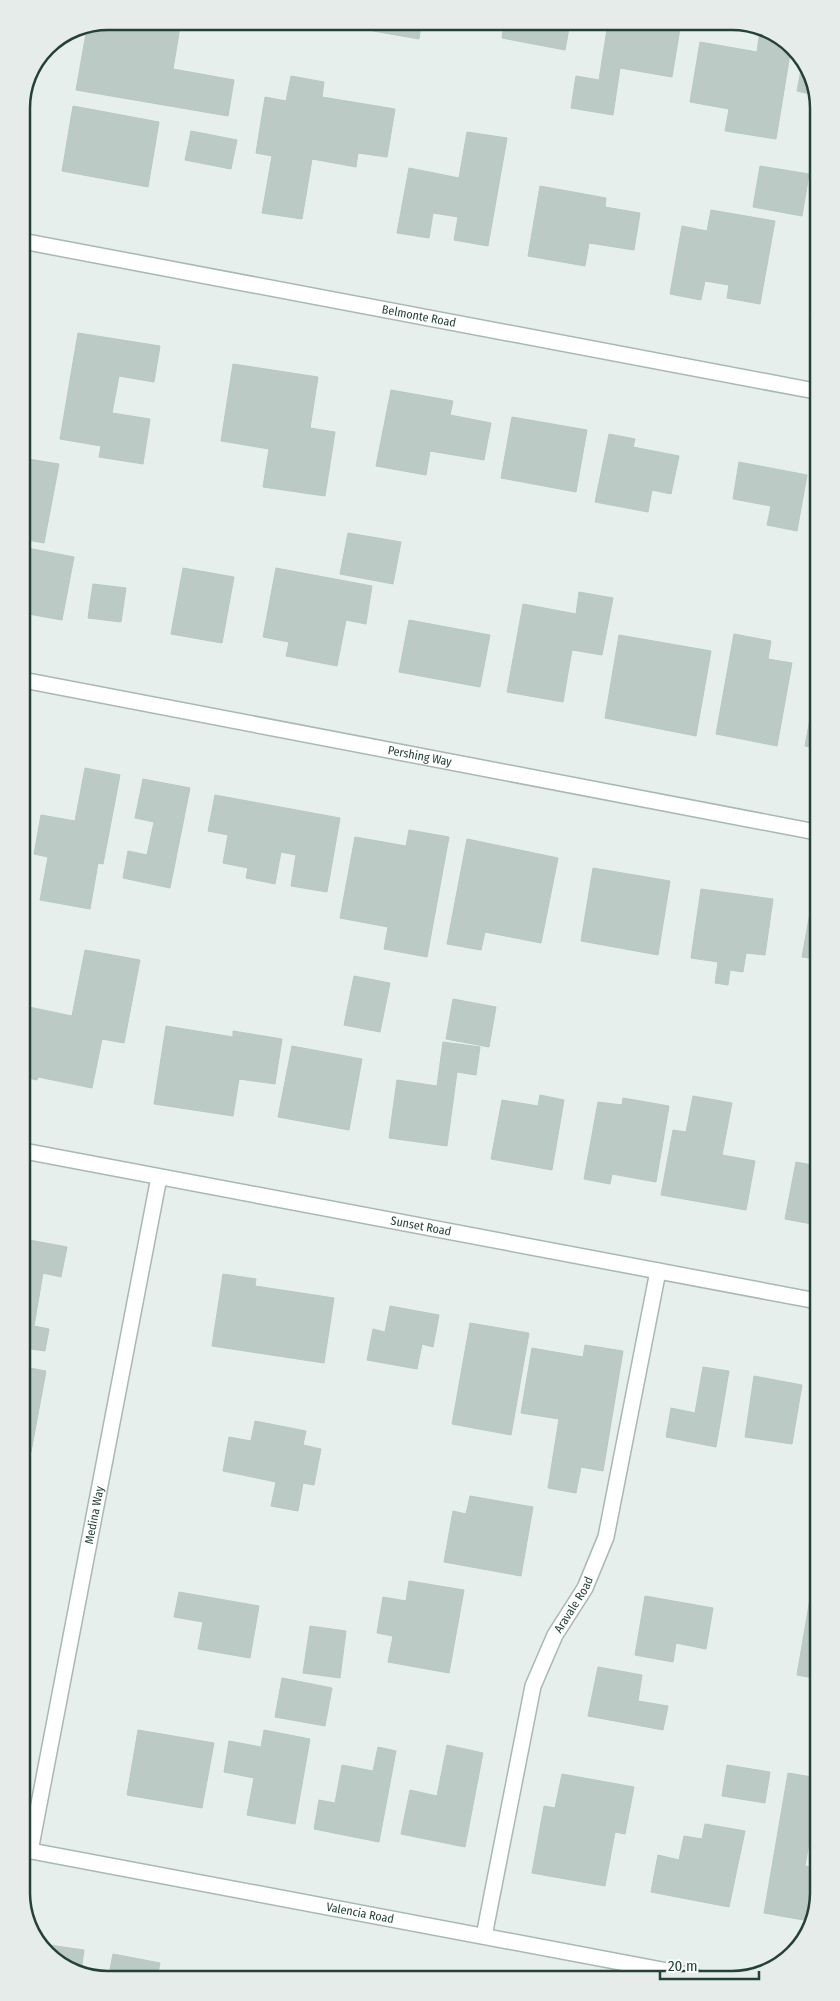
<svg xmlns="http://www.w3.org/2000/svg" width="840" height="2001" font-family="'Fira Sans Condensed',sans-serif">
<rect width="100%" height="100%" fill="#e6efeb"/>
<g fill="#bbcac4" stroke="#b8c9c2">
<path d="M681 22 672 77 620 68 613 115 571 108 576 76 599 80 608 23Z"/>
<path d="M570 23 565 50 502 38 504 24Z"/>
<path d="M421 24 419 39 362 29 363 25Z"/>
<path d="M180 27 173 69 234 80 228 116 76 90 87 28Z"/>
<path d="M760 30 785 39 791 48 776 139 725 131 729 109 690 102 700 42 757 52Z"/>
<path d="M802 64 814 80V95L797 91Z"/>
<path d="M291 76 324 82 322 97 395 109 387 157 358 153 356 167 312 159 302 219 262 213 272 156 256 153 265 97 286 101Z"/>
<path d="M73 106 159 122 148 187 62 171Z"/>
<path d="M191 131 237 140 231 169 185 160Z"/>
<path d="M467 132 507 138 488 246 454 240 458 217 433 213 429 238 397 233 409 168 459 178Z"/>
<path d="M760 166 809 174 802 216 753 207Z"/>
<path d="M540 186 606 198 605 207 640 213 634 250 589 243 585 266 528 256Z"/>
<path d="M711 210 775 221 760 304 727 298 729 285 705 281 701 300 670 294 682 226 707 231Z"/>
<path d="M815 291V320L809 319Z"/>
<path d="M78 333 160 346 154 382 119 376 112 413 150 419 143 464 99 457 101 446 60 439Z"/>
<path d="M233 364 318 377 310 428 335 432 325 496 263 487 269 449 221 441Z"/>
<path d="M391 390 453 401 450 415 491 423 484 460 430 451 426 475 376 466Z"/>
<path d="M512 417 587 430 576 492 501 478Z"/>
<path d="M609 434 635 439 633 447 679 456 671 494 652 490 648 512 595 502Z"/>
<path d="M22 458 59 464 44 543 22 539Z"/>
<path d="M739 462 807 475 797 531 767 525 771 506 733 499Z"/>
<path d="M348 533 401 542 393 584 340 574Z"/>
<path d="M22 547 74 557 62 620 23 613Z"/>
<path d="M183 568 234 577 222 643 171 634Z"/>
<path d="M276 568 372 586 366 624 346 620 337 666 286 656 289 642 263 637Z"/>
<path d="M93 584 126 588 121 622 88 618Z"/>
<path d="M579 592 613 598 602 655 572 650 563 702 507 692 523 604 576 614Z"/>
<path d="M409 620 490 635 480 687 399 672Z"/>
<path d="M734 634 771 641 768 659 792 663 777 746 716 734Z"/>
<path d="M619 635 711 651 696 736 605 718Z"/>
<path d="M816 686V748L805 746Z"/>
<path d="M85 768 120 775 103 864 98 863 90 909 40 900 48 857 34 854 41 815 75 821Z"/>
<path d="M143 779 190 788 170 888 123 878 128 851 147 855 154 822 135 818Z"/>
<path d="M215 795 340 818 327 892 291 886 296 855 281 852 275 884 246 878 248 868 223 863 228 835 208 831Z"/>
<path d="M409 830 449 837 427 957 384 949 388 927 340 918 355 837 406 846Z"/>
<path d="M467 839 558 858 541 943 485 932 481 950 447 944Z"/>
<path d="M593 868 670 881 658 955 581 941Z"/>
<path d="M701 889 773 899 765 955 746 953 743 972 730 970 728 985 715 983 718 962 691 958Z"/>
<path d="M811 907 816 908V959L802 957Z"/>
<path d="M85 950 140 960 124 1043 102 1039 92 1088 38 1077 37 1080 24 1077V1006L72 1016Z"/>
<path d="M354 976 390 983 380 1032 344 1025Z"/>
<path d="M453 999 496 1007 489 1047 446 1039Z"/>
<path d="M166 1026 233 1037V1031L282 1039 275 1084 239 1079 233 1116 154 1104Z"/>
<path d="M443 1042 480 1047 476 1075 457 1072 447 1146 389 1138 397 1080 437 1086Z"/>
<path d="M292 1046 362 1059 349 1130 278 1117Z"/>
<path d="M540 1095 564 1100 552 1170 491 1159 502 1100 538 1106Z"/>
<path d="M693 1096 732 1103 722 1155 755 1161 746 1210 661 1195 673 1130 686 1132Z"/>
<path d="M623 1098 669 1106 656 1182 612 1174 610 1184 584 1179 598 1102 622 1105Z"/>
<path d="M796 1162 817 1166V1225L785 1219Z"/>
<path d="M24 1239 67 1247 61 1277 43 1273 34 1326 49 1329 45 1351 24 1348Z"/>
<path d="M223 1274 256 1279 255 1286 334 1298 324 1363 212 1346Z"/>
<path d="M390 1306 439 1315 433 1347 422 1344 417 1369 367 1360 373 1329 385 1332Z"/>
<path d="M470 1323 529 1333 511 1435 452 1424Z"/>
<path d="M585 1345 623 1351 603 1471 581 1467 576 1493 548 1488 559 1419 521 1413 532 1348 583 1357Z"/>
<path d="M24 1367 46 1371 31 1452 25 1450Z"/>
<path d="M703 1367 729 1371 716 1447 666 1437 671 1408 695 1413Z"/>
<path d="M754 1376 802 1385 792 1444 745 1437Z"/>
<path d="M255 1421 306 1431 303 1445 321 1449 314 1485 303 1483 298 1511 271 1506 276 1482 223 1471 229 1437 251 1441Z"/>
<path d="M470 1496 533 1507 521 1576 444 1562 453 1511 466 1514Z"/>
<path d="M409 1581 464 1590 449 1673 388 1662 393 1636 377 1633 383 1597 406 1601Z"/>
<path d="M812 1587 818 1588V1679L797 1675Z"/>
<path d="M179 1592 259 1606 250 1658 198 1649 203 1622 174 1617Z"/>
<path d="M645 1596 713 1608 706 1649 676 1643 673 1662 635 1655Z"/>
<path d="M310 1626 346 1631 340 1678 303 1673Z"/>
<path d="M598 1667 642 1675 638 1701 668 1706 663 1730 588 1716Z"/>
<path d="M282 1678 332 1688 325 1726 275 1717Z"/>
<path d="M138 1730 214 1743 202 1808 127 1795Z"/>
<path d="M264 1730 310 1739 295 1824 247 1815 254 1778 224 1772 229 1741 261 1747Z"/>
<path d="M447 1745 483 1753 465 1847 401 1834 410 1790 437 1796Z"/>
<path d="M378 1747 396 1751 379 1842 314 1829 319 1800 335 1803 342 1765 373 1771Z"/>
<path d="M727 1765 770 1772 765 1803 722 1796Z"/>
<path d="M788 1773 818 1778V1790L805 1866 819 1868V1893L809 1921 764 1913Z"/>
<path d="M562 1774 634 1787 625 1834 615 1832 605 1886 532 1873 544 1806 555 1808Z"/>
<path d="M705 1824 745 1831 729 1907 651 1892 658 1855 679 1860 684 1836 702 1839Z"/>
<path d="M42 1944 84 1950 81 1972 55 1962Z"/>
<path d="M113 1954 160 1963 157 1979 108 1980Z"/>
</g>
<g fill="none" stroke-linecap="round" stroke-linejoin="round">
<g stroke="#a8b8b2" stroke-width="18">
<g id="minor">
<path id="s1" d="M22 241 815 391"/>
<path id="s2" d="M23 680 816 832"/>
<path id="s3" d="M24 1151 817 1301"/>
<path id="s4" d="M26 1850 694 1976"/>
<path id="s5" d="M30 1851 159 1177"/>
<path id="s6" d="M484 1936 533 1686 555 1635 585 1588 606 1537 658 1271"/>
</g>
</g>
<use href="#minor" stroke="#fff" stroke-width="15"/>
</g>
<g text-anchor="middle" stroke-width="4" stroke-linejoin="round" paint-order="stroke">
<g font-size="12" fill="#24423a" stroke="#f7fbf9">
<text dy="4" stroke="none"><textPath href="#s1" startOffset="404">Belmonte Road</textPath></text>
<text dy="4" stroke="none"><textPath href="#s2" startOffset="404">Pershing Way</textPath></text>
<text dy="4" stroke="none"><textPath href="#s3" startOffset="404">Sunset Road</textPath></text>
<text dy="4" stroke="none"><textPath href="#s5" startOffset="342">Medina Way</textPath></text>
<text dy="4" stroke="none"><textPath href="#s6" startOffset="346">Aravale Road</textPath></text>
<text dy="4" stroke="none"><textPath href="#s4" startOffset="340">Valencia Road</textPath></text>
</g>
</g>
<path d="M0 0H840V2001H0ZM108 30H732A78 78 0 0 1 810 108V1893A78 78 0 0 1 732 1971H108A78 78 0 0 1 30 1893V108A78 78 0 0 1 108 30Z" fill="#e6ecea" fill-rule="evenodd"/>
<path fill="none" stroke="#24423a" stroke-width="2.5" d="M108 30H732A78 78 0 0 1 810 108V1893A78 78 0 0 1 732 1971H108A78 78 0 0 1 30 1893V108A78 78 0 0 1 108 30Z"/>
<path d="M660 1971v8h99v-8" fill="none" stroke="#24423a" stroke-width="2.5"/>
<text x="668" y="1971" font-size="15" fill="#24423a" stroke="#f7fbf9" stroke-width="4" paint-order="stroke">20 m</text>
</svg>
